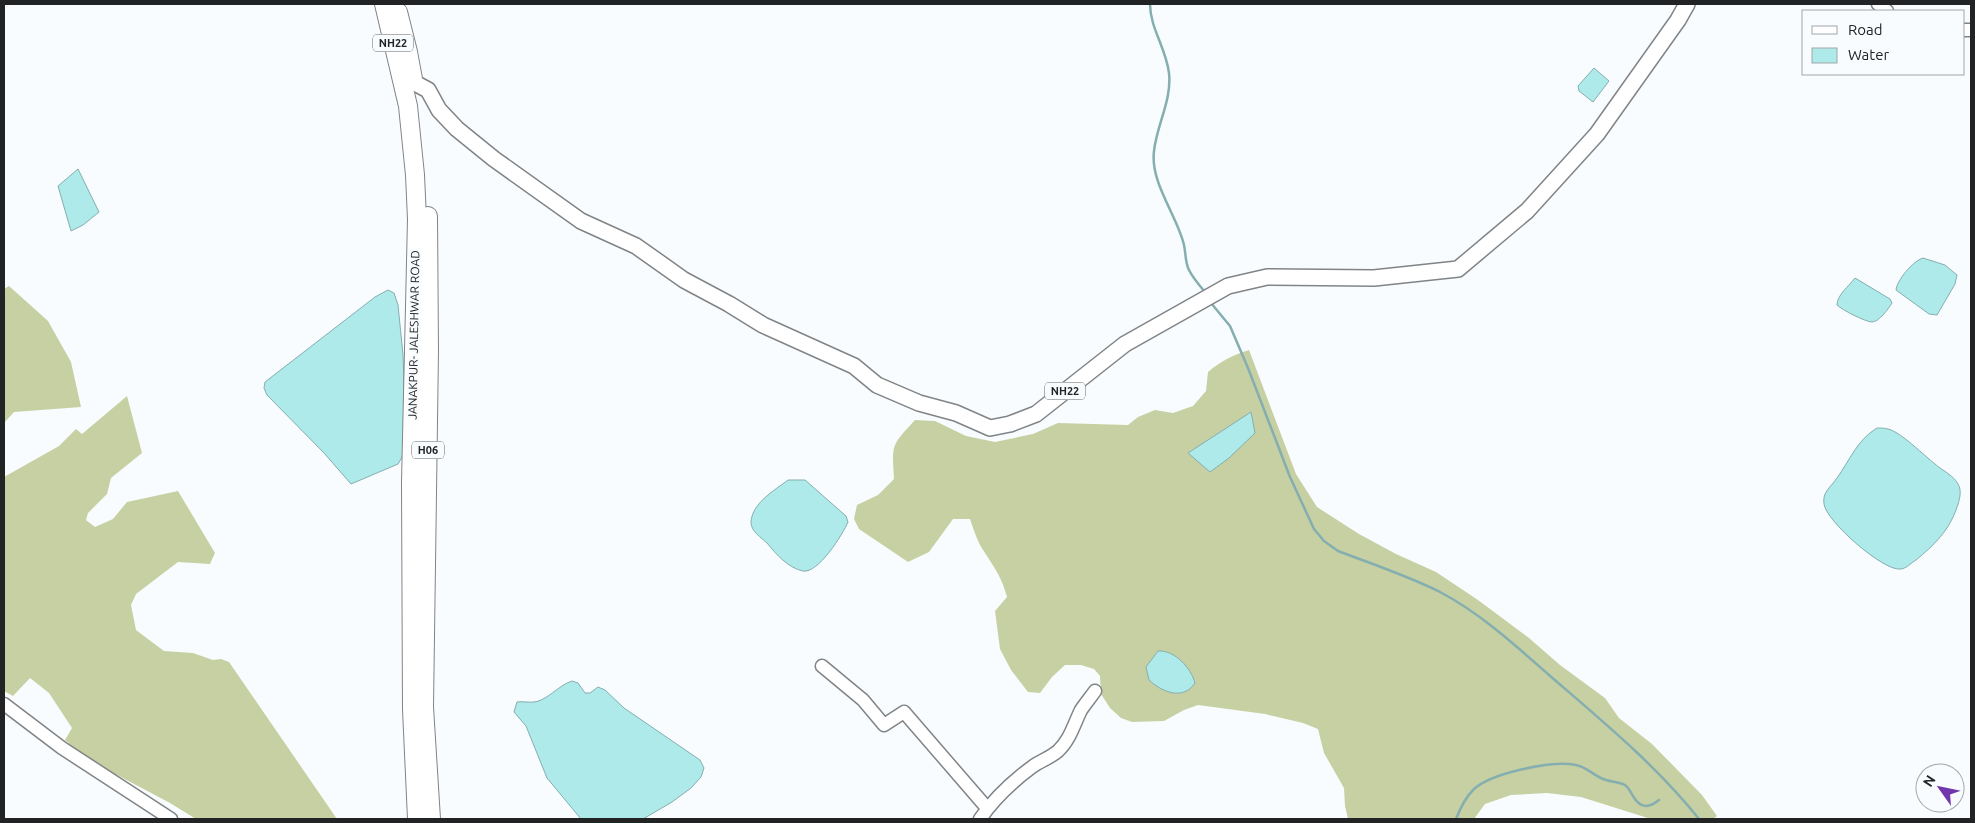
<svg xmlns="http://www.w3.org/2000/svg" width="1975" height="823" font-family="Ubuntu,sans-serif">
<rect width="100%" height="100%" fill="#f9fcfe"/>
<g fill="#c7d0a3">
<path d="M9 286 48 321 71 362 81 407 14 412 4 423V289Z"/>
<path d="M1249 350 1296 474 1317 507 1359 534 1396 554 1436 572 1478 600 1529 638 1560 665 1605 698 1619 718 1652 744 1702 795 1717 816 1713 819H1651L1581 797 1547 793 1511 795 1485 804 1474 819H1348L1345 806 1344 788 1324 753 1318 729 1303 723 1265 714 1198 705 1184 710 1164 721 1132 722 1121 718 1110 708 1101 694 1100 676 1094 669 1081 665H1065L1052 677 1040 693 1028 692 1011 670 1000 649 995 611 1007 597C1001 574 992 565 980 545 976 537 973 528 970 519H953L929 552 908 562 859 529 854 519 857 505 878 495 894 479C892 444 891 446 915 420L935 421 966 436 995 442 1033 434 1058 423 1128 425 1138 417 1155 410 1173 413 1193 406 1206 391 1208 372C1221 361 1233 355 1249 350Z"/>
<path d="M127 396 142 453 111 478 107 494 88 513 86 520 95 527 113 519 127 502 178 491 215 553 210 564 178 562 136 594 131 605 136 630 164 651 193 653 213 660 221 659 229 662 337 819H196L170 803 85 758 65 740 72 728 49 693 30 678 13 696 4 691V477L59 446 76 429 82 434Z"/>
</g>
<g fill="#aeeaea" stroke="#84aeaf">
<path d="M1594 68 1609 81 1593 102 1579 91 1578 86Z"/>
<path d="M78 169 99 212 83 225 71 231 58 186Z"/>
<path d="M1923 258 1945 265 1957 275 1955 284 1937 315 1929 314 1896 290C1897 280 1913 261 1923 258Z"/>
<path d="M1855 278 1890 299 1892 303C1889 308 1879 322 1872 322 1866 322 1842 310 1837 305 1837 295 1849 286 1855 278Z"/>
<path d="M388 290 394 293 398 305 403 355 406 442 402 457 398 464 351 484 324 453 267 395 264 388 265 382 375 297Z"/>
<path d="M1251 412 1255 433 1229 458 1210 472 1188 453Z"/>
<path d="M1877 428C1880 428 1885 428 1888 429 1902 432 1929 461 1943 470 1961 482 1964 489 1956 510 1948 532 1933 546 1916 560 1911 563 1906 569 1900 569 1883 571 1826 521 1824 504 1822 492 1831 487 1837 478 1850 460 1857 440 1877 428Z"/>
<path d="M788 480H805L846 516 848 522C843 534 818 574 803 571 788 568 776 554 767 543 761 537 751 532 751 522 752 503 775 490 788 480Z"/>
<path d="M1158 651C1175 650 1191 668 1195 683 1183 701 1162 692 1149 680L1146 667Z"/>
<path d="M572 681 578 683 585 693H590L598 687 605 690 624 708 700 760 704 768 701 777 691 788 672 802 643 819H581L547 778 526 726 514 712 517 702C525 701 533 704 541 700 552 695 560 685 572 681Z"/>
</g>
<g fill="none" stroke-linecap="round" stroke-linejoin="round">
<g stroke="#84aeaf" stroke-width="2.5">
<path d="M1150 4C1150 28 1166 48 1169 73 1172 100 1157 124 1154 151 1150 183 1177 215 1184 245 1186 254 1185 262 1189 270 1193 278 1199 285 1205 292"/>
<path d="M1211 303 1230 326 1248 368 1290 477 1314 529 1324 541 1338 551C1372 564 1408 576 1440 592 1480 613 1515 645 1549 675 1601 720 1656 765 1699 819"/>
<path d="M1456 819C1460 809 1465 798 1473 790 1490 773 1553 760 1576 765 1587 767 1595 777 1606 780 1612 782 1619 782 1625 785 1632 790 1633 802 1642 805 1648 808 1654 804 1659 800"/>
</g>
<g stroke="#818486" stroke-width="15">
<g id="minor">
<path d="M1878 4 1887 11"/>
<path d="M1964 30H1971"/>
<path d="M822 666 863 700 884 725 904 712 987 808"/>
<path d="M4 704 62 748 171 819"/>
<path d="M980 819C993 800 1013 781 1032 767 1040 761 1050 758 1058 751 1070 740 1074 724 1081 710 1085 704 1090 698 1095 691"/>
</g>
</g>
<g stroke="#818486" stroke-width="18">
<path id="major" d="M403 83 413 82 428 90 439 110 457 129 494 159 581 221 636 246 684 280 729 304 763 325 854 366 877 385 919 403 956 413 990 428 1010 424 1036 414 1125 344 1228 286 1267 277 1374 278 1458 269 1527 211 1597 134 1678 20 1687 4"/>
</g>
<g stroke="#818486" stroke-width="20">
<g id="highway">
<path d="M384 4 408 106 415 175 417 219 411 482 412 709 417 819"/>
<path d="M398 12 408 52 413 79"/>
<path d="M428 216 429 350 424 707 431 819"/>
</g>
</g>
<use href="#minor" stroke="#fff" stroke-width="12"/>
<use href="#major" stroke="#fff" stroke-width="15"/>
<use href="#highway" stroke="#fff" stroke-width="18"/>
</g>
<g text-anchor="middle" stroke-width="5" stroke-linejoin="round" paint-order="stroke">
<g fill="#f9fcfe" stroke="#626465" stroke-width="1">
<rect x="373" y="34.5" width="40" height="17" rx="4"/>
<rect x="1045" y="382.5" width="40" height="17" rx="4"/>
<rect x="412" y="441.5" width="32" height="17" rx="4"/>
</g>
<g font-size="11" font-weight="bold" fill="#222324">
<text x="393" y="47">NH22</text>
<text x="1065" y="395">NH22</text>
<text x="428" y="454">H06</text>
</g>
<g font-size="12" fill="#222324" stroke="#f9fcfe">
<text transform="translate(414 335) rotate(-89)" y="4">JANAKPUR- JALESHWAR ROAD</text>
</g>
</g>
<rect width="1975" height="823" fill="none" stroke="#222324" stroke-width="10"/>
<rect x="1802" y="10" width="162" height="65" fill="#f9fcfe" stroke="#a3a5a7"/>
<rect x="1812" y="26" width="25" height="8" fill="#ffffff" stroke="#a3a5a7"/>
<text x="1848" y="35" font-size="15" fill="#222324">Road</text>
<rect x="1812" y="48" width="25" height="15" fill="#aeeaea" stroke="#a3a5a7"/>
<text x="1848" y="60" font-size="15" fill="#222324">Water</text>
<g transform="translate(1940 788) rotate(303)"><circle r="24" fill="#f9fcfe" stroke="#a3a5a7"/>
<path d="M0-4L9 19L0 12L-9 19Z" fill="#7136ac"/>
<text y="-8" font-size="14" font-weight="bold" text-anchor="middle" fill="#222324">N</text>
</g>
</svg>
